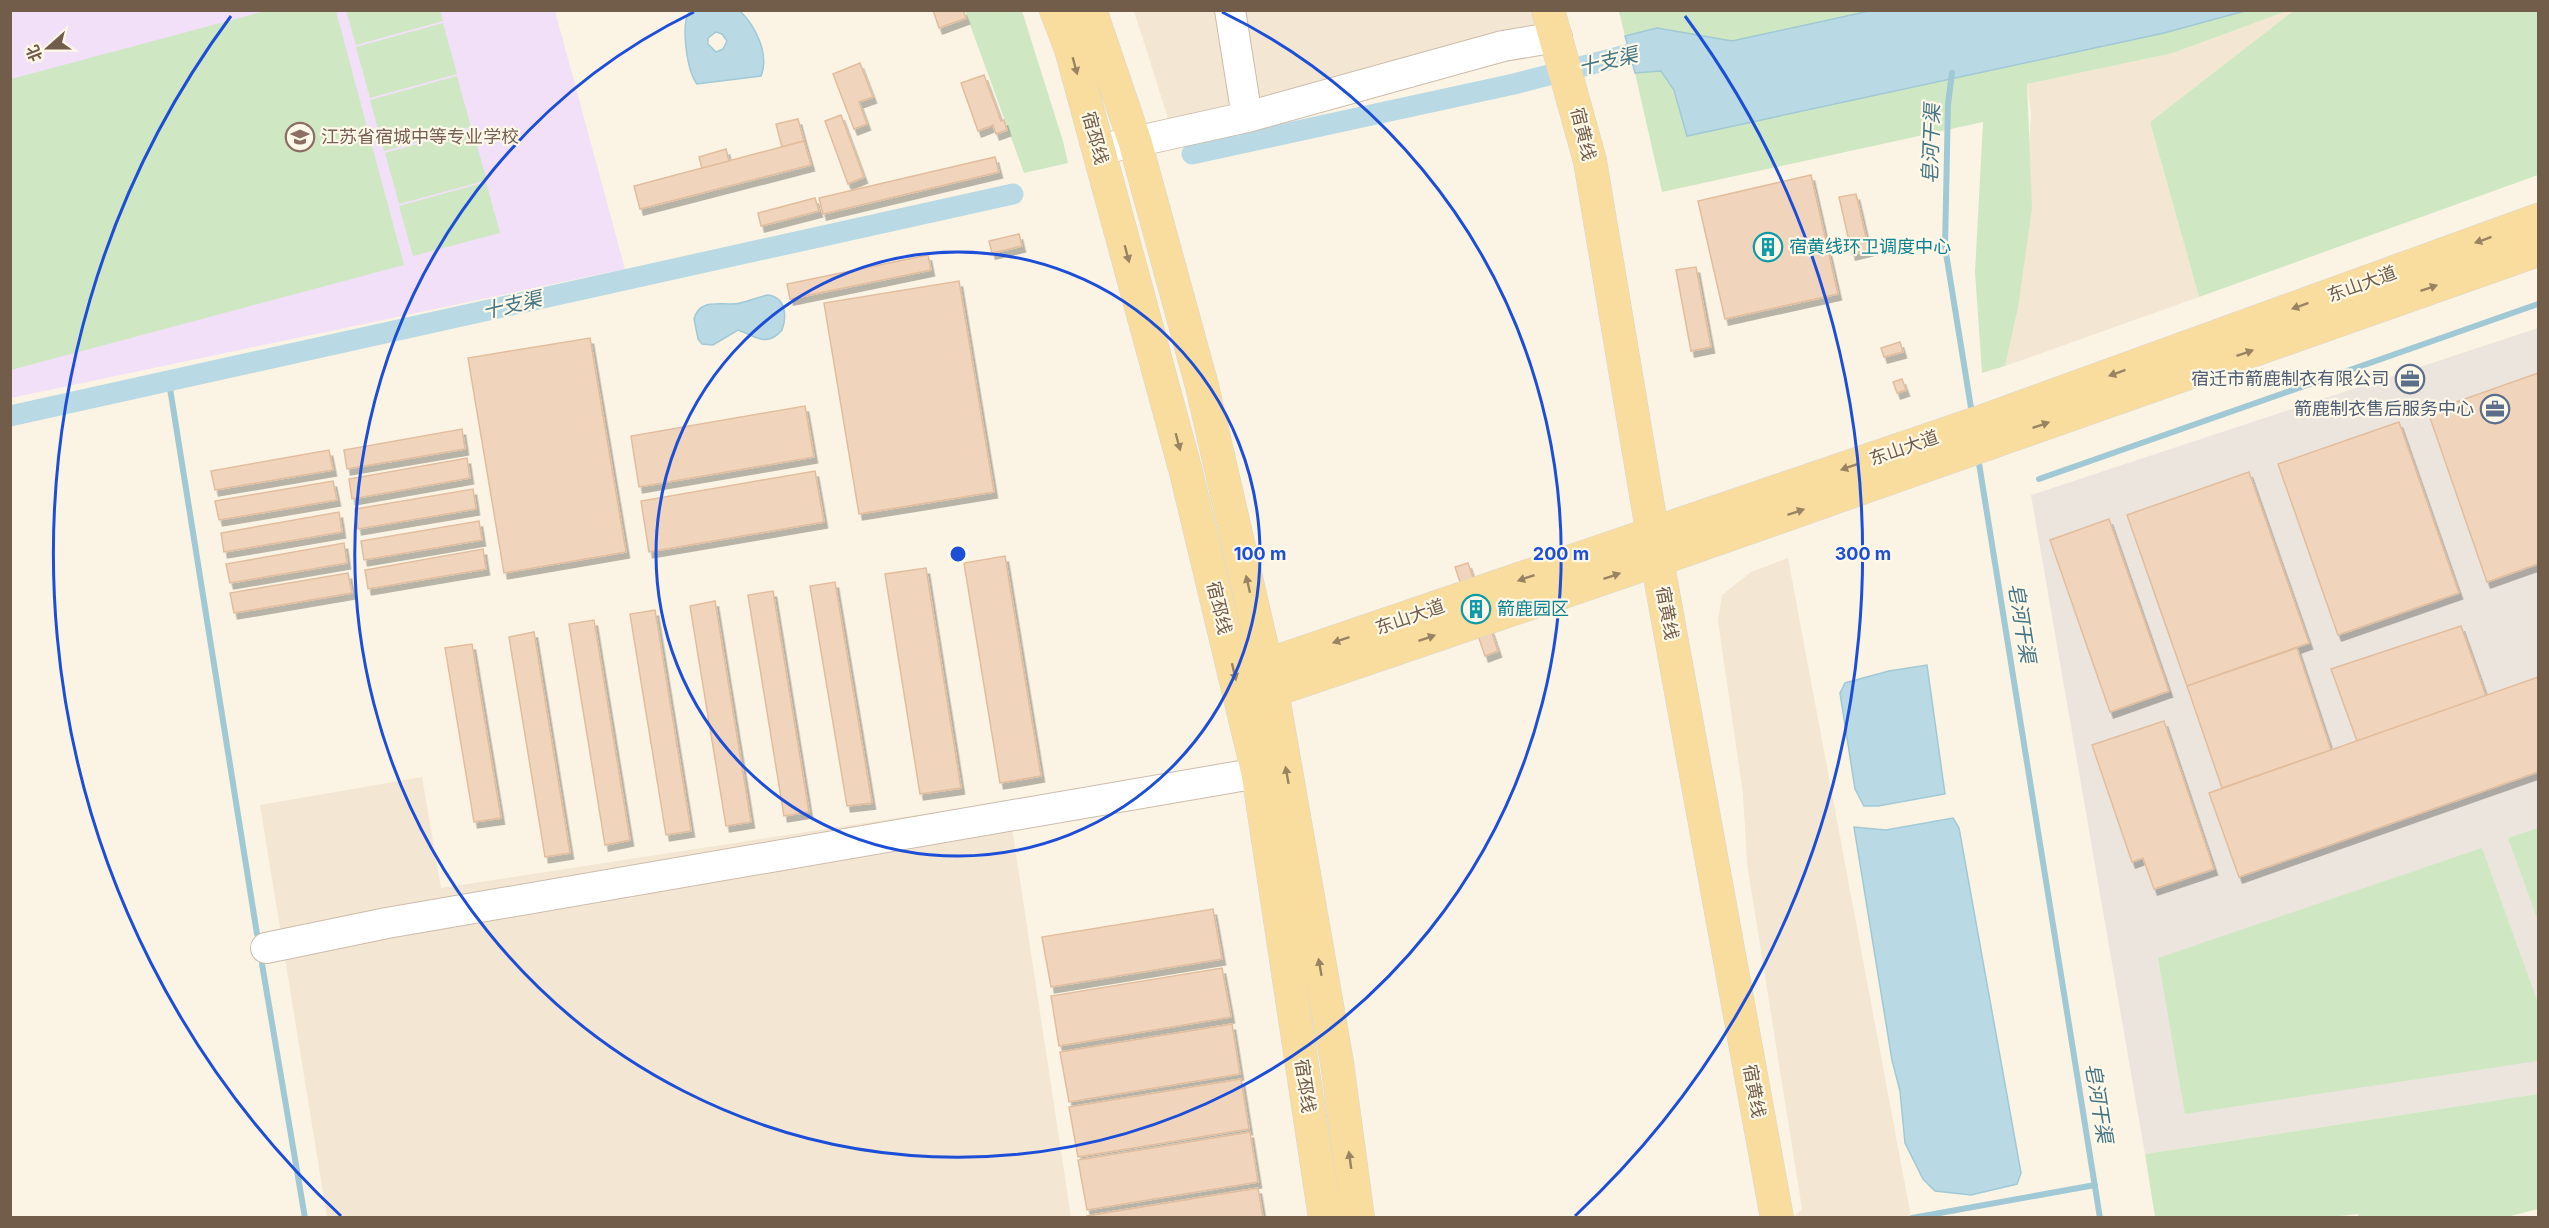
<svg xmlns="http://www.w3.org/2000/svg" width="2549" height="1228" font-family="Inter,'Noto Sans SC',sans-serif">
<defs>
<filter id="shadow"><feDropShadow dx="3.5" dy="6" stdDeviation="0" flood-color="#0004"/></filter>
</defs>
<rect width="100%" height="100%" fill="#fbf4e4"/>
<g fill="#f3e6d2">
<path d="M1134 11H1532L1544 43 1174 137Z"/>
<path d="M2287 11H2293L2150 122 2199 297 2005 366 2018 308 2031 114 2027 84 2173 53Z"/>
<path d="M1788 558 1911 1217H1794L1802 1209 1747 863 1743 794 1718 621 1722 595 1751 572Z"/>
<path d="M422 777 441 888 1008 801 1071 1217H327L260 805Z"/>
</g>
<path fill="#ebe5de" d="M2538 328V1094L2145 1154 2031 495Z"/>
<path fill="#f1e0f7" d="M11 11H555L625 269 11 398Z"/>
<g fill="#cfe8c3">
<path d="M1627 10 1874 11 1732 41 1657 28 1625 36 1619 12Z"/>
<path d="M265 11H336L404 265 11 370V79Z"/>
<path d="M346 11H440L443 21 356 45Z"/>
<path d="M965 11H1022L1063 141 1068 163 1024 173Z"/>
<path d="M2245 11H2287L2173 53 2027 84 2032 208 2018 308 2005 366 1982 373 1975 272 1983 122 1662 192 1635 73 1661 71 1674 90 1688 136 2164 33Z"/>
<path d="M2293 11H2538V175L2199 297 2150 122Z"/>
<path d="M443 23 457 74 370 98 356 47Z"/>
<path d="M457 76 471 127 384 151 370 100Z"/>
<path d="M472 129 487 180 399 204 385 153Z"/>
<path d="M486 182 500 233 413 256 399 206Z"/>
<path d="M2538 828V921L2508 838Z"/>
<path d="M2482 848 2538 1003V1061L2185 1114 2158 958Z"/>
<path d="M2538 1094V1209L2507 1217 2359 1218 2358 1214 2323 1218 2155 1217 2145 1154Z"/>
</g>
<g fill="#b9dae4" stroke="#a0c9d5" stroke-width="1.5" fill-rule="evenodd">
<path d="M1874 10H2245V11L2164 33 1687 136 1674 90 1661 71 1635 73 1625 36 1657 28 1732 41Z"/>
<path d="M690 11H740C755 25 770 55 761 76L697 84C687 71 680 23 690 11ZM716 32 722 34 727 41 723 49 716 52 708 44V38Z"/>
<path d="M768 295C786 297 787 317 782 330 767 348 755 336 738 330L713 345 702 344 698 339 694 319C700 296 725 307 740 303 750 301 758 297 768 295Z"/>
<path d="M1927 665 1945 794 1878 806H1864L1855 789 1840 693 1845 683 1889 671Z"/>
<path d="M1953 818 1959 828 2021 1173 2017 1184 1971 1195 1935 1191 1923 1179 1905 1143 1900 1091 1892 1060 1854 827 1886 830Z"/>
</g>
<g fill="none" stroke-linecap="round" stroke-linejoin="round">
<g stroke="#a0c9d5" stroke-width="6">
<path d="M1952 73 1948 104 1945 247 1972 414"/>
<path d="M169 382 257 934"/>
<path d="M1978 457 2100 1218"/>
<path d="M2039 479 2538 304"/>
<path d="M262 964 305 1218"/>
<path d="M1912 1218 2095 1185"/>
</g>
<g stroke="#b9dae4" stroke-width="21">
<path d="M1192 154 1514 84 1642 51 1657 53"/>
<path d="M10 416 1013 194"/>
</g>
</g>
<g fill="#f0d5bc" stroke="#e2bd9d" stroke-width="1.5" filter="url(#shadow)">
<path d="M933 10H963L966 18 939 28Z"/>
<path d="M860 63 873 97 859 102 867 124 854 129 833 74Z"/>
<path d="M984 75 1001 121 1004 120 1007 130 996 134 993 125 978 131 961 83Z"/>
<path d="M841 115 864 177 848 184 825 121Z"/>
<path d="M798 119 804 141 782 147 776 124Z"/>
<path d="M804 141 811 165 640 209 634 186Z"/>
<path d="M726 149 729 161 702 168 699 157Z"/>
<path d="M995 157 999 172 823 214 819 198Z"/>
<path d="M1811 175 1838 294 1725 319 1698 201Z"/>
<path d="M1856 194 1869 250 1852 254 1839 197Z"/>
<path d="M815 198 819 211 761 226 758 213Z"/>
<path d="M1019 234 1022 246 992 253 989 241Z"/>
<path d="M928 255 931 270 790 299 787 284Z"/>
<path d="M1696 267 1711 347 1691 351 1676 270Z"/>
<path d="M959 281 994 492 859 514 824 303Z"/>
<path d="M590 338 626 552 504 573 468 358Z"/>
<path d="M1900 342 1903 352 1884 357 1881 348Z"/>
<path d="M2538 373V564L2487 582 2428 412Z"/>
<path d="M1902 379 1906 390 1897 393 1893 382Z"/>
<path d="M805 406 814 457 639 487 631 436Z"/>
<path d="M2399 422 2459 593 2338 635 2278 464Z"/>
<path d="M462 429 465 449 347 469 344 450Z"/>
<path d="M329 450 333 470 215 490 211 471Z"/>
<path d="M467 458 470 478 352 499 349 479Z"/>
<path d="M815 471 824 522 649 552 641 501Z"/>
<path d="M2249 472 2309 643 2187 686 2127 515Z"/>
<path d="M333 481 337 500 219 520 215 501Z"/>
<path d="M473 489 476 509 358 529 355 509Z"/>
<path d="M339 512 342 532 224 552 221 533Z"/>
<path d="M2109 519 2169 691 2110 712 2050 540Z"/>
<path d="M479 521 482 540 364 560 361 541Z"/>
<path d="M344 543 347 563 230 583 226 564Z"/>
<path d="M483 549 486 569 368 589 365 570Z"/>
<path d="M1005 556 1041 776 1000 783 964 563Z"/>
<path d="M1468 563 1498 651 1485 656 1455 567Z"/>
<path d="M926 568 961 788 920 794 885 574Z"/>
<path d="M348 573 352 593 234 613 230 593Z"/>
<path d="M835 582 872 803 847 806 810 586Z"/>
<path d="M773 591 809 812 784 816 748 595Z"/>
<path d="M715 601 751 822 726 826 690 606Z"/>
<path d="M655 610 691 831 666 835 630 614Z"/>
<path d="M594 620 630 840 605 845 569 624Z"/>
<path d="M2461 626 2486 696 2357 741 2331 669Z"/>
<path d="M534 632 570 853 545 857 509 637Z"/>
<path d="M472 644 501 818 474 822 445 648Z"/>
<path d="M2297 648 2331 750 2222 788 2187 686Z"/>
<path d="M2538 677V772L2239 877 2209 793Z"/>
<path d="M2164 721 2214 869 2154 889 2143 858 2132 862 2092 745Z"/>
<path d="M1213 909 1222 959 1051 987 1042 937Z"/>
<path d="M1222 968 1231 1017 1059 1046 1051 996Z"/>
<path d="M1232 1024 1240 1074 1069 1102 1060 1052Z"/>
<path d="M1241 1079 1249 1129 1078 1157 1069 1107Z"/>
<path d="M1250 1132 1258 1182 1087 1210 1078 1160Z"/>
<path d="M1258 1188 1263 1218H1087V1216Z"/>
</g>
<g fill="none" stroke-linecap="round" stroke-linejoin="round">
<g stroke="#ccbcab" stroke-width="32">
<g id="minor">
<path d="M1230 10 1247 117"/>
<path d="M1098 150 1247 117 1503 46 1557 37"/>
<path d="M266 948 387 923 1258 773"/>
</g>
</g>
<g stroke="#dad5d0" stroke-width="34">
<g id="major">
<path d="M1056 10 1071 49 1186 472 1258 773 1325 1218"/>
<path d="M1090 10 1135 142 1202 386 1272 691 1337 1063 1358 1218"/>
<path d="M1548 10 1590 161 1657 560 1777 1218"/>
<path d="M1267 665 1983 421 2538 220"/>
<path d="M1272 691 1657 560 2538 250"/>
</g>
</g>
<use href="#minor" stroke="#fff" stroke-width="30"/>
<use href="#major" stroke="#f8dd9e" stroke-width="33"/>
</g>
<defs><path id="oneway-solid" d="M-6-.8H1V-3.2L6.5 0L1 3.2V.8H-6Z" transform="scale(1.5)"/></defs>
<g fill="#9a8363">
<use href="#oneway-solid" transform="translate(1075 66) rotate(75)"/>
<use href="#oneway-solid" transform="translate(2483 240) rotate(160)"/>
<use href="#oneway-solid" transform="translate(1127 254) rotate(75)"/>
<use href="#oneway-solid" transform="translate(2429 288) rotate(-19)"/>
<use href="#oneway-solid" transform="translate(2300 306) rotate(160)"/>
<use href="#oneway-solid" transform="translate(2245 353) rotate(-19)"/>
<use href="#oneway-solid" transform="translate(2117 373) rotate(160)"/>
<use href="#oneway-solid" transform="translate(2041 425) rotate(-19)"/>
<use href="#oneway-solid" transform="translate(1178 442) rotate(75)"/>
<use href="#oneway-solid" transform="translate(1849 467) rotate(161)"/>
<use href="#oneway-solid" transform="translate(1796 512) rotate(-19)"/>
<use href="#oneway-solid" transform="translate(1612 576) rotate(-19)"/>
<use href="#oneway-solid" transform="translate(1526 578) rotate(161)"/>
<use href="#oneway-solid" transform="translate(1248 584) rotate(-103)"/>
<use href="#oneway-solid" transform="translate(1427 638) rotate(-19)"/>
<use href="#oneway-solid" transform="translate(1341 640) rotate(161)"/>
<use href="#oneway-solid" transform="translate(1234 672) rotate(77)"/>
<use href="#oneway-solid" transform="translate(1287 775) rotate(-100)"/>
<use href="#oneway-solid" transform="translate(1320 967) rotate(-100)"/>
<use href="#oneway-solid" transform="translate(1350 1160) rotate(-98)"/>
</g>
<g fill="none" stroke="#1d4ed8" stroke-width="3">
<circle cx="958" cy="554" r="302"/>
<path d="M1222 12A603 603 0 1 1 694 12"/>
<path d="M341 1216A905 905 0 0 1 231 16M1685 16A905 905 0 0 1 1575 1216"/>
</g>
<defs>
<g id="school-ring" transform="scale(1.5)"><circle r="9.5" fill="#fef8e9" stroke="#8d6e63" stroke-width="1.5"/><path d="M0-5L7-2L0 1L-7-2ZM-4 1L0 2.5L4 1V4Q0 6-4 4Z" fill="#8d6e63"/></g>
<g id="building-ring" transform="scale(1.5)"><circle r="9.5" fill="#fef8e9" stroke="#0f9aa8" stroke-width="1.5"/><path d="M-4-6H4V6H1V3H-1V6H-4ZM-2.5-4.3h1.7v1.8h-1.7ZM.8-4.3h1.7v1.8H.8ZM-2.5-1h1.7V.8h-1.7ZM.8-1h1.7V.8H.8Z" fill="#0f9aa8"/></g>
<g id="office-ring" transform="scale(1.5)"><circle r="9.5" fill="#fef8e9" stroke="#5c6f8a" stroke-width="1.5"/><path d="M-6-3h4V-5.5h4V-3h4V5H-6ZM-1-4.5V-3h2v-1.5ZM-6 0V1H6V0Z" fill="#5c6f8a"/></g>
</defs>
<g fill-rule="evenodd">
<use href="#school-ring" x="300" y="137"/>
<use href="#building-ring" x="1768" y="247"/>
<use href="#office-ring" x="2410" y="379"/>
<use href="#office-ring" x="2495" y="409"/>
<use href="#building-ring" x="1476" y="609"/>
</g>
<g text-anchor="middle" stroke-width="4.5" stroke-linejoin="round" paint-order="stroke">
<g font-size="18" fill="#725c4a" stroke="#fef8e9">
<text transform="translate(1583 134) rotate(76)" y="6">宿黄线</text>
<text transform="translate(1095 138) rotate(75)" y="6">宿邳线</text>
<text transform="translate(2362 284) rotate(-20)" y="6">东山大道</text>
<text transform="translate(1904 448) rotate(-19)" y="6">东山大道</text>
<text transform="translate(1219 608) rotate(77)" y="6">宿邳线</text>
<text transform="translate(1667 613) rotate(80)" y="6">宿黄线</text>
<text transform="translate(1410 617) rotate(-19)" y="6">东山大道</text>
<text transform="translate(1305 1086) rotate(82)" y="6">宿邳线</text>
<text transform="translate(1754 1091) rotate(80)" y="6">宿黄线</text>
</g>
<g font-size="18" fill="#785e54" stroke="#fef8e9" text-anchor="start">
<text x="321" y="143">江苏省宿城中等专业学校</text>
</g>
<g font-size="18" fill="#0d838f" stroke="#fef8e9" text-anchor="start">
<text x="1789" y="253">宿黄线环卫调度中心</text>
<text x="1497" y="615">箭鹿园区</text>
</g>
<g font-size="18" fill="#4e5e75" stroke="#fef8e9" text-anchor="end">
<text x="2389" y="385">宿迁市箭鹿制衣有限公司</text>
<text x="2474" y="415">箭鹿制衣售后服务中心</text>
</g>
<g font-size="20" font-style="italic" fill="#457585" stroke="#fef8e9">
<text transform="translate(1608 61) rotate(-13)" y="7">十支渠</text>
<text transform="translate(1931 144) rotate(-88)" y="7">皂河干渠</text>
<text transform="translate(512 305) rotate(-13)" y="7">十支渠</text>
<text transform="translate(2022 623) rotate(81)" y="7">皂河干渠</text>
<text transform="translate(2099 1103) rotate(81)" y="7">皂河干渠</text>
</g>
</g>
<circle cx="958" cy="554" r="9" fill="#1d4ed8" stroke="#fef8e9" stroke-width="3"/>
<g font-size="18" text-anchor="middle" font-weight="bold" fill="#1d4ed8" stroke="#fef8e9" stroke-width="4.5" stroke-linejoin="round" paint-order="stroke">
<text x="1260" y="560">100 m</text>
<text x="1561" y="560">200 m</text>
<text x="1863" y="560">300 m</text>
</g>
<rect width="2549" height="1228" fill="none" stroke="#725c4a" stroke-width="24"/>
<g transform="translate(48 48) rotate(249)" stroke="#fef8e9" stroke-width="4.5" paint-order="stroke">
<path d="M0-4.5L10 22L0 15L-10 22Z" fill="#725c4a"/>
<text y="-9" font-size="16" font-weight="bold" text-anchor="middle" fill="#725c4a">北</text>
</g>
</svg>
